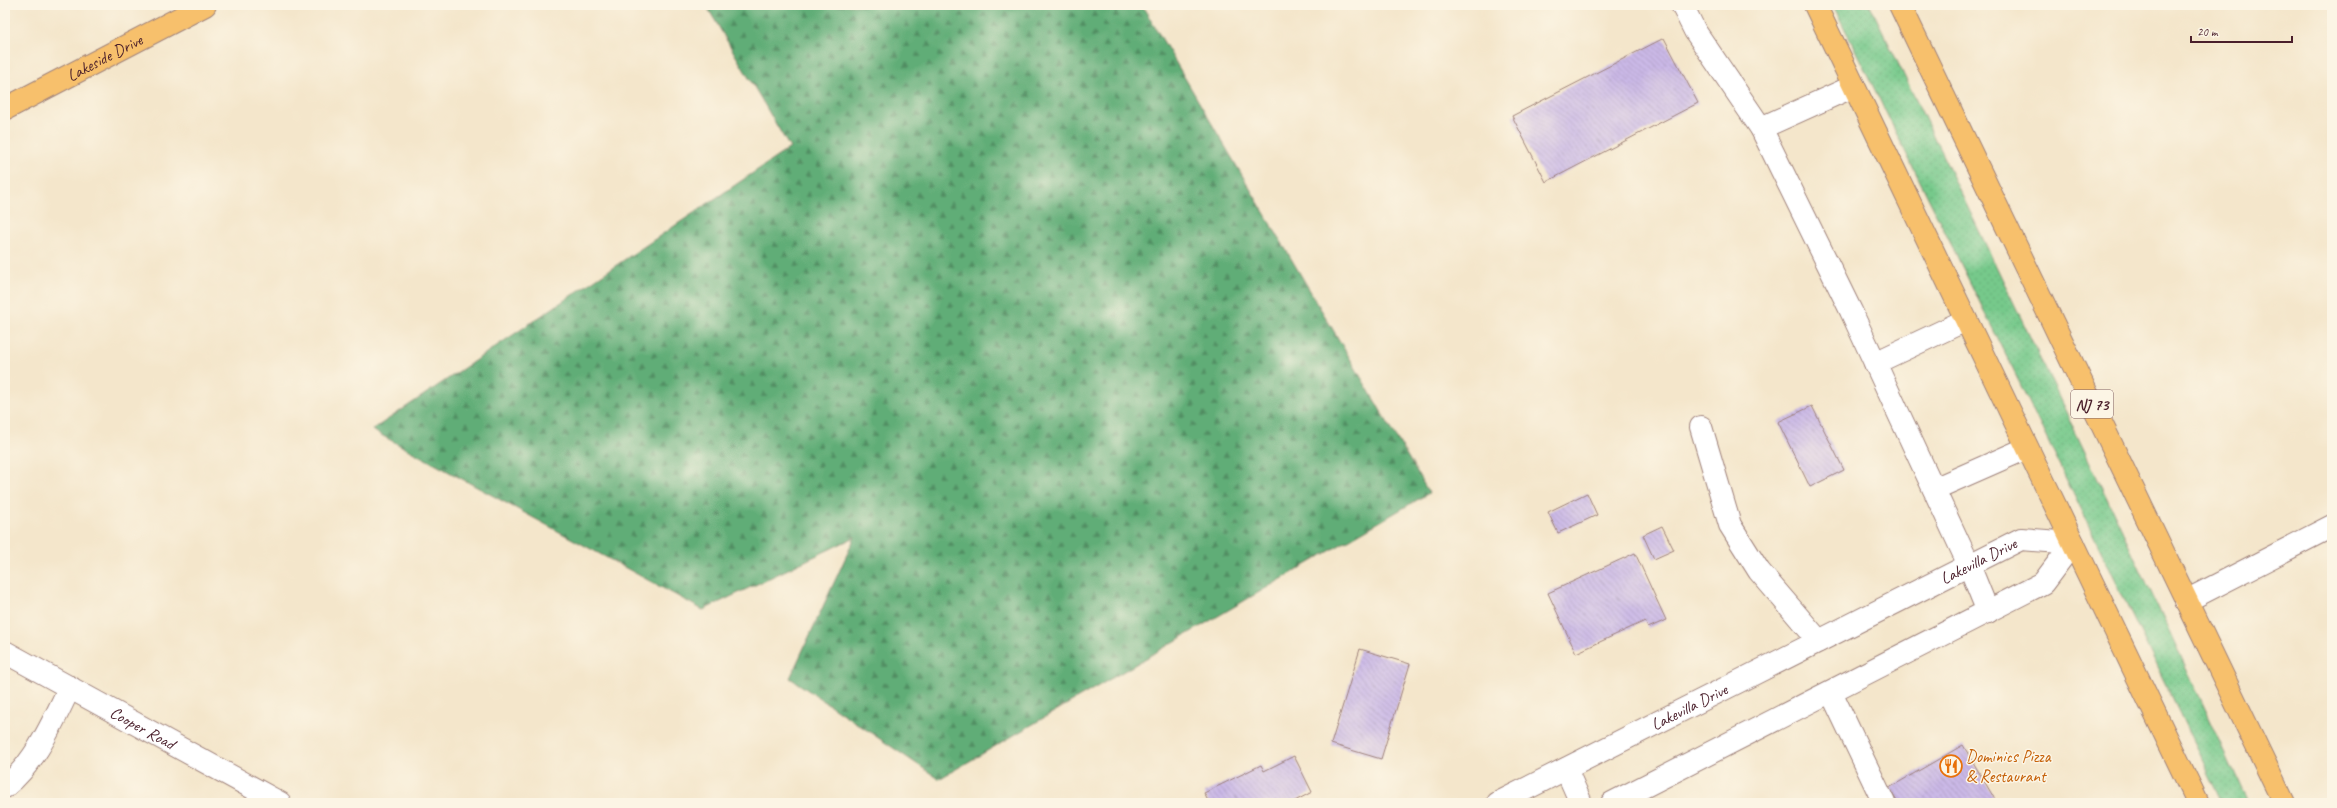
<svg xmlns="http://www.w3.org/2000/svg" width="2337" height="808" font-family="Caveat,sans-serif">
<defs>
<pattern id="grass-dots" width="8" height="8" patternUnits="userSpaceOnUse"><rect width="8" height="8" fill="#76c98b"/><path d="M2 2h.1M6 6h.1" fill="none" stroke="#68ac78" stroke-width="1.8" stroke-linecap="round"/></pattern>
<pattern id="forest-firs" width="22" height="20" patternUnits="userSpaceOnUse"><rect width="22" height="20" fill="#60ad77"/><path d="M5 1l3.5 6h-7zM16 11l3.5 6h-7z" fill="#518c62"/></pattern>
<pattern id="building-back-hatch" width="6" height="6" patternUnits="userSpaceOnUse"><rect width="6" height="6" fill="#cbb9e7"/><path d="M-1 5l2 2M0 0l6 6M5-1l2 2" fill="none" stroke="#a796bb"/></pattern>
</defs>
<rect width="100%" height="100%" fill="#fcf5e5"/>
<filter id="ink" filterUnits="userSpaceOnUse"><feTurbulence type="fractalNoise" baseFrequency=".025" numOctaves="2"/><feDisplacementMap in="SourceGraphic" scale="8" xChannelSelector="R" yChannelSelector="G"/><feConvolveMatrix kernelMatrix="1 2 1 2 8 2 1 2 1" color-interpolation-filters="sRGB"/></filter>
<filter id="wash" filterUnits="userSpaceOnUse"><feTurbulence type="fractalNoise" baseFrequency=".012" numOctaves="4" result="noise"/><feDisplacementMap in="SourceGraphic" scale="16" xChannelSelector="R" yChannelSelector="G"/><feGaussianBlur stdDeviation="0.9" result="paint"/><feColorMatrix in="noise" values="0 0 0 0 0 0 0 0 0 0 0 0 0 0 0 0 0 1.4 0 .05"/><feComposite in="paint" operator="in"/></filter>
<g filter="url(#wash)">
<rect width="100%" height="100%" fill="#f4e6cb"/>
<path fill="url(#grass-dots)" stroke="#60745b" d="M1833 5H1870C1998 270 2127 535 2248 803H2223L2027 398Z"/>
<path fill="url(#forest-firs)" stroke="#556651" d="M706 5H1142L1429 493 939 779 790 678 855 537 703 610 372 430 790 148Z"/>
<g id="blocks">
<g fill="url(#building-back-hatch)">
<path d="M1664 38 1698 103 1546 182 1512 116Z"/>
<path d="M1812 406 1844 470 1810 487 1778 422Z"/>
<path d="M1587 493 1597 515 1558 533 1548 512Z"/>
<path d="M1662 526 1674 550 1654 559 1643 535Z"/>
<path d="M1635 553 1666 620 1648 628 1645 621 1576 653 1548 593Z"/>
<path d="M1360 649 1410 664 1381 759 1331 744Z"/>
<path d="M1963 745 1997 803H1898L1889 788Z"/>
<path d="M1294 756 1312 792 1291 803H1209L1204 793 1261 765 1264 771Z"/>
</g>
</g>
</g>
<g filter="url(#ink)">
<use href="#blocks" fill-opacity="0" stroke="#9f827b" stroke-width="1"/>
<g fill="none" stroke-linecap="round" stroke-linejoin="round">
<g stroke="#9f827b" stroke-width="24">
<g id="minor">
<path d="M1682 5 1695 31 1761 128 1851 311 1969 565 1988 612"/>
<path d="M1761 128 1854 86"/>
<path d="M1875 363 1966 320"/>
<path d="M1701 427 1730 525 1759 571 1819 641"/>
<path d="M1934 489 2027 448"/>
<path d="M2186 601 2332 526"/>
<path id="s1" d="M5 652 280 803"/>
<path d="M1831 692 1884 803"/>
<path d="M1566 769 1581 803"/>
<path d="M5 787C37 761 52 723 70 687"/>
<path id="s2" d="M1498 803 2021 539 2073 543"/>
<path d="M1612 803 2043 583 2073 543"/>
</g>
</g>
<g stroke="#9f827b" stroke-width="24">
<g id="major">
<path id="s3" d="M5 109 205 5"/>
</g>
</g>
<g stroke="#9f827b" stroke-width="24">
<g id="highway">
<path d="M1815 5 2198 803"/>
<path d="M1900 5 2284 803"/>
</g>
</g>
<use href="#minor" stroke="#fff" stroke-width="22"/>
<use href="#major" stroke="#f7c06c" stroke-width="22"/>
<use href="#highway" stroke="#f7c06c" stroke-width="22"/>
</g>
</g>
<defs>
<g id="restaurant-ring" transform="scale(1.15)"><circle r="9.5" fill="#fcf5e5" stroke="#e8710a" stroke-width="1.5"/><path d="M-5-6h1v4h1v-4h1v4h1v-4h1v5L-1.5 .5V6h-2V.5L-5-1ZM5-6V6H3V1.5H1.5Q1.5-4 5-6Z" fill="#e8710a"/></g>
</defs>
<g fill-rule="evenodd">
<use href="#restaurant-ring" x="1951" y="766"/>
</g>
<g text-anchor="middle" stroke-width="3" stroke-linejoin="round" paint-order="stroke">
<rect fill="#fcf5e5" stroke="#7f5f63" stroke-width="1" x="2071" y="390" width="42" height="28" rx="3"/>
<g font-size="16" font-weight="bold" fill="#4a1f2b">
<text x="2092" y="410">NJ 73</text>
</g>
<g font-size="17" fill="#4a1f2b" stroke="#fcf5e5">
<text dy="6" stroke="none"><textPath href="#s3" startOffset="112">Lakeside Drive</textPath></text>
<text dy="6" stroke="none"><textPath href="#s2" startOffset="538">Lakevilla Drive</textPath></text>
<text dy="6" stroke="none"><textPath href="#s2" startOffset="214">Lakevilla Drive</textPath></text>
<text dy="6" stroke="none"><textPath href="#s1" startOffset="157">Cooper Road</textPath></text>
</g>
<g font-size="17" fill="#c56008" stroke="#fcf5e5" text-anchor="start">
<text x="1966" y="762">Dominics Pizza<tspan x="1966" dy="20">&amp; Restaurant</tspan></text>
</g>
</g>
<rect width="2337" height="808" fill="none" stroke="#fcf5e5" stroke-width="20"/>
<path d="M2191 36v6h101v-6" fill="none" stroke="#4a1f2b" stroke-width="2"/>
<text x="2197" y="36" font-size="12" fill="#4a1f2b" stroke="#fcf5e5" stroke-width="3" paint-order="stroke">20 m</text>
</svg>
